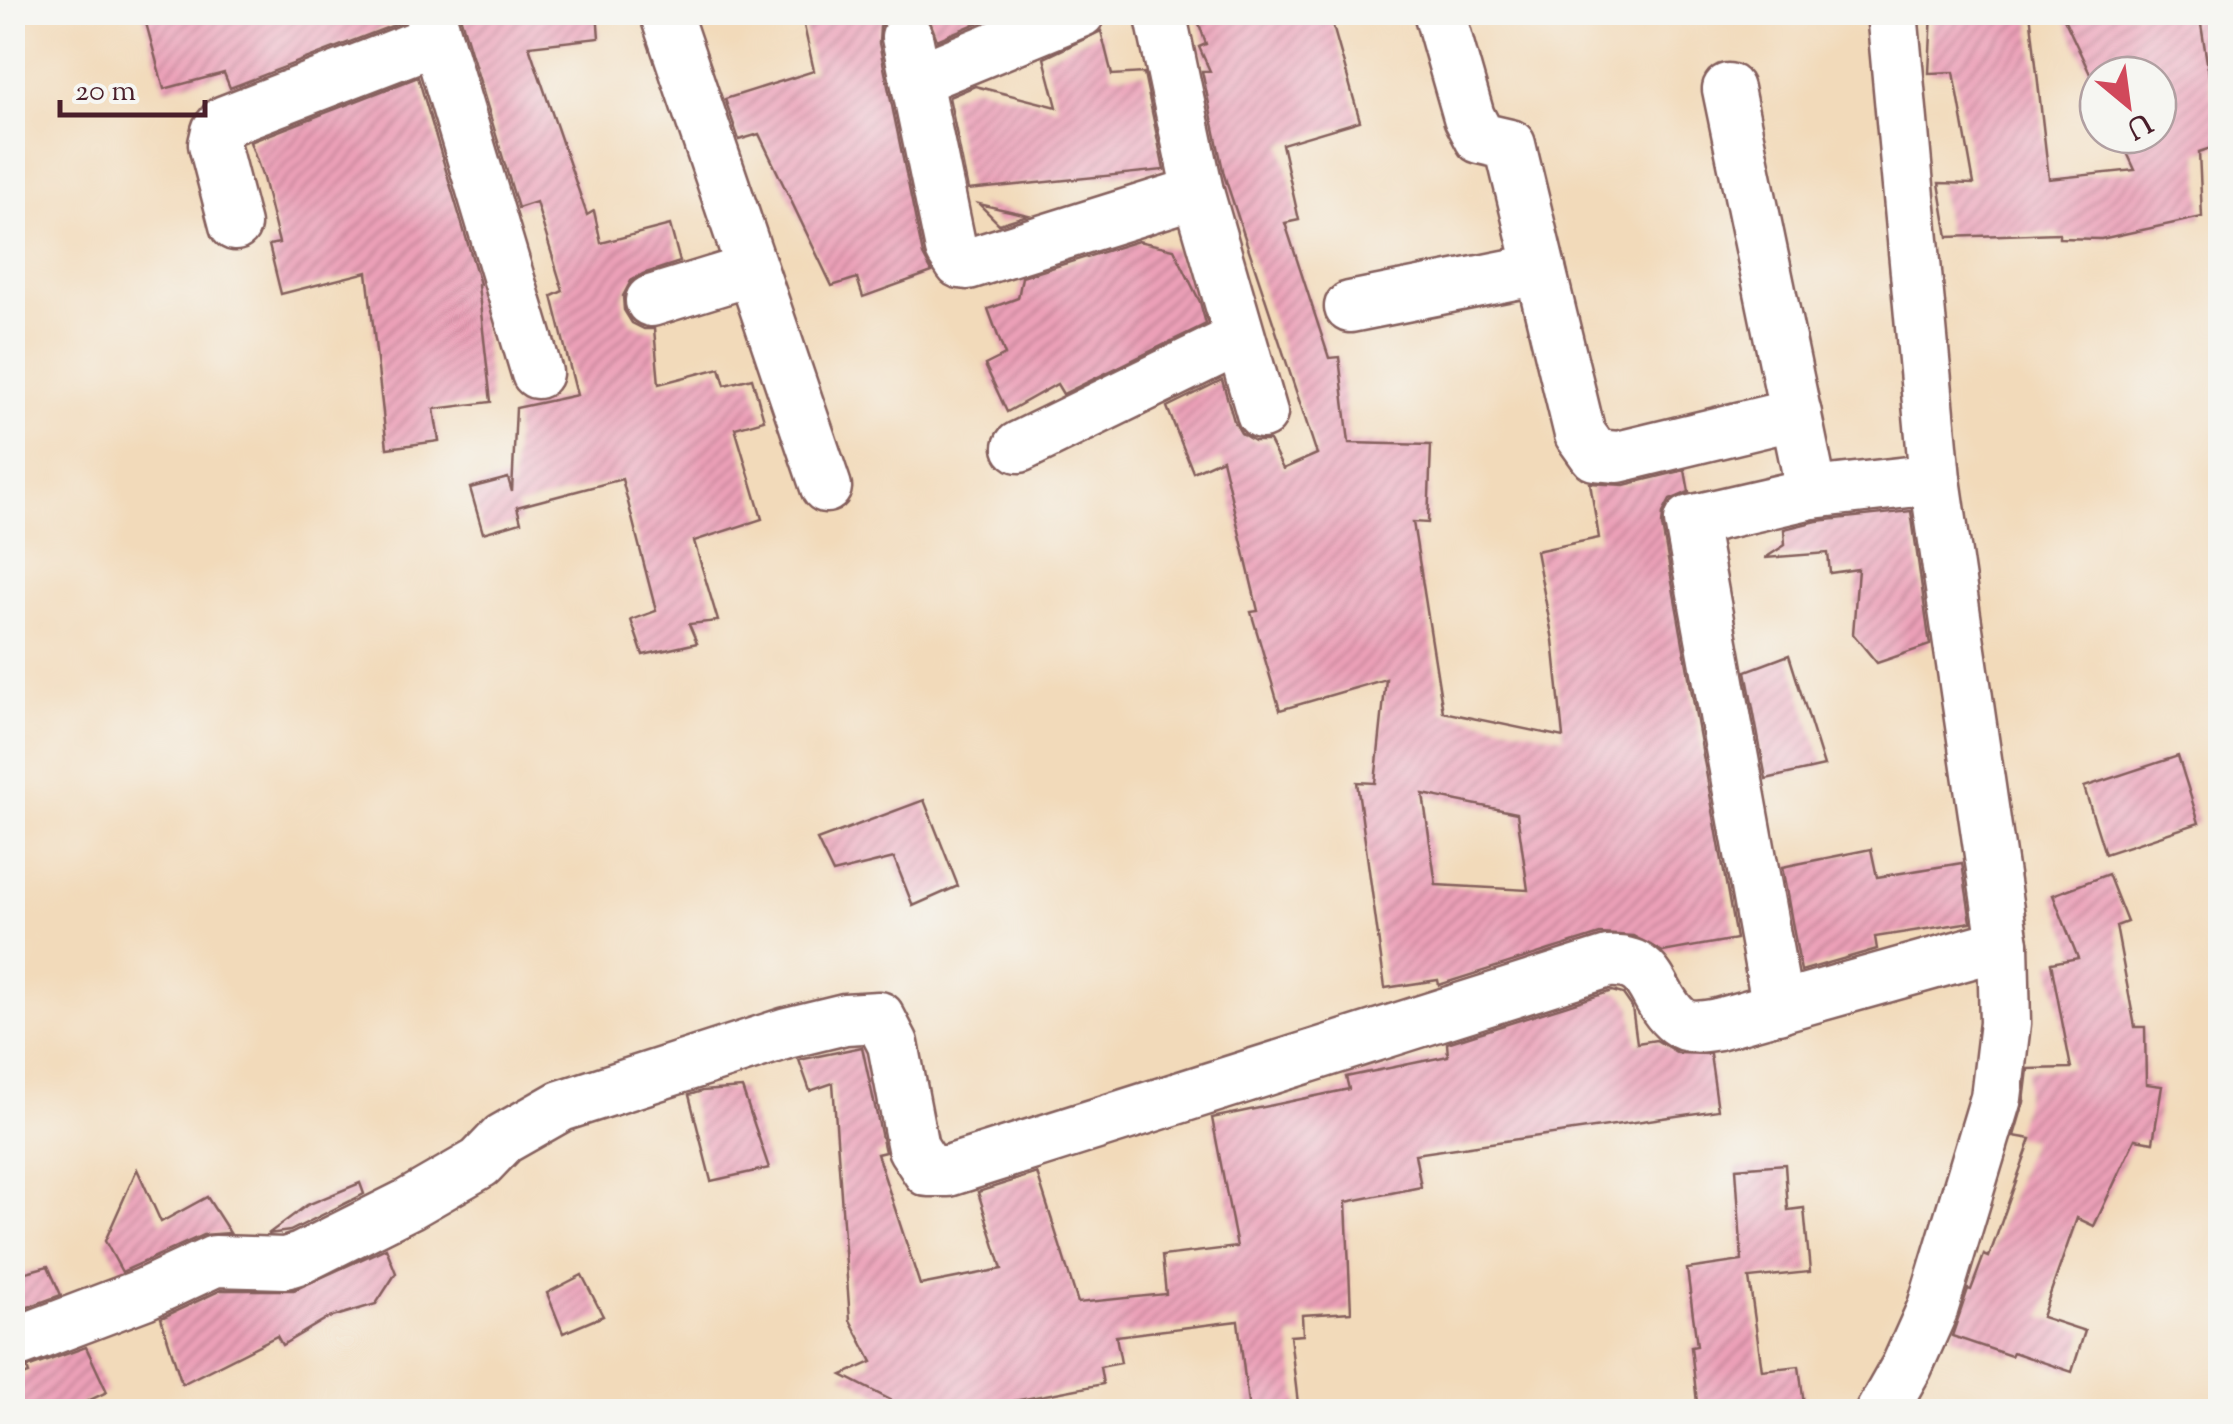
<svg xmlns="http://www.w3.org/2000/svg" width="2233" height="1424" font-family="'Sorts Mill Goudy',serif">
<defs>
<pattern id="building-hatch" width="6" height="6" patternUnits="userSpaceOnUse" patternTransform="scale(2.5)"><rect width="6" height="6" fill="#eca0b8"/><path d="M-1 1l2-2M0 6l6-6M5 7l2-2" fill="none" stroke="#c18296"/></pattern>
</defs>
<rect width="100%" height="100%" fill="#f6f6f2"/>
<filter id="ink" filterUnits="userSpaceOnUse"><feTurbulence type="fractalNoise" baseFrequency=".01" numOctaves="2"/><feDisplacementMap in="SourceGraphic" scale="20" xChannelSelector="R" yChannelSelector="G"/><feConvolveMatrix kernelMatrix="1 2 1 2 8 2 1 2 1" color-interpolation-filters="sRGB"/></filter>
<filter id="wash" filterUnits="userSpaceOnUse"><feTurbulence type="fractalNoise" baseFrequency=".0048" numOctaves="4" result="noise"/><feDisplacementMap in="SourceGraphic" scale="40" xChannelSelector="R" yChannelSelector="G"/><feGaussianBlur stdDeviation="2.25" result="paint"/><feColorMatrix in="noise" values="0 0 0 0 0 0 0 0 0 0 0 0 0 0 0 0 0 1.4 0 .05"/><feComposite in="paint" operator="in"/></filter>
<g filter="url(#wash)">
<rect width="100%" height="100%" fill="#f2daba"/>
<g id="blocks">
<g fill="url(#building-hatch)" fill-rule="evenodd">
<path d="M143 12H401L402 22 230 88 224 73 164 89Z"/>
<path d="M459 12H597L599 38 529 46 587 215 594 211 601 243 670 225 680 262 643 274 631 281 623 296 624 310 632 323 644 329H654L659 384 720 368 725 385 752 378 764 420 735 428 762 519 694 541 718 621 689 624 697 643 643 655 631 620 656 611 622 479 517 507 521 522 483 533 470 488 508 478 512 492 516 408 577 395 552 296 563 291 536 202 518 208Z"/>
<path d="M801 12H894L880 27 879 43 923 255 932 272 863 297 857 278 832 286 759 134 739 140 725 99 814 71Z"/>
<path d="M921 12H1003L937 40 929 19Z"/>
<path d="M1195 12H1329L1360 121 1282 144 1299 220 1285 223 1329 358 1339 357 1349 443 1431 445 1428 523 1413 522 1443 712 1563 737 1553 640 1536 551 1599 538 1590 483 1624 485 1685 470 1689 492 1670 500 1663 513 1662 526 1736 939 1663 952 1633 936 1600 934 1439 985 1438 980 1385 988 1357 782 1375 783 1386 679 1280 710 1251 612 1258 611 1222 459 1193 472 1167 407 1222 380 1234 421 1241 433 1254 441H1269L1283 469 1317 454 1224 175 1202 71H1210L1199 47 1206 44ZM1423 794 1517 813 1528 890 1436 885Z"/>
<path d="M1932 12H2030L2049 179 2135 170 2119 135H2158V75H2098V91L2061 12H2199L2214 106 2220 105V145L2199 152 2202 217 2101 239 2059 238V233L1948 237 1939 183 1974 184 1954 72 1929 73Z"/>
<path d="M1101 31 1112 75 1144 73 1164 170 968 190 949 97 975 86 1057 107 1044 58Z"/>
<path d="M418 77 480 284 478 285 491 402 434 409 439 441 387 448 367 272 281 294 269 245 279 243 263 178 250 142Z"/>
<path d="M979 204 1028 215 999 224Z"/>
<path d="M1138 241 1174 249 1200 302 1206 324 1063 394 1057 384 1007 412 985 365 1005 355 988 309 1018 298 1022 277Z"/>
<path d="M1911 511 1930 645 1877 663 1853 634 1858 569 1830 573 1828 553 1765 558 1785 545 1784 529 1817 521Z"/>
<path d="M1789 655 1824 766 1766 779 1746 671Z"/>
<path d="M2178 756 2199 823 2105 854 2084 787Z"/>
<path d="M924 800 958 886 913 906 894 858 833 873 817 840Z"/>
<path d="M1871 849 1877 877 1962 863 1971 922 1875 937 1877 949 1801 971 1782 867Z"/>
<path d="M2108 874 2127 922 2116 926 2135 1027H2145L2146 1084 2162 1086 2153 1142 2135 1139 2094 1226 2077 1218 2042 1317 2085 1331 2072 1372 2013 1352 2011 1356 1952 1336 1968 1289 1971 1290 1984 1255 1989 1257 2031 1139 2014 1136 2024 1102 2028 1069 2071 1068 2051 963 2078 958 2053 895Z"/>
<path d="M1612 991 1623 994 1632 1007 1637 1043 1656 1040 1678 1053 1710 1054 1718 1110 1415 1154 1421 1187 1346 1202 1351 1312 1302 1315 1303 1335 1290 1336 1299 1412H1249L1238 1321 1116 1336 1121 1363 1100 1367 1103 1384 1014 1401 1016 1412H914L842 1375 872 1362 850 1320 833 1083 810 1091 799 1060 862 1047 885 1152 877 1154 920 1285 1002 1269 978 1192 1037 1173 1078 1303 1166 1294 1162 1256 1237 1247 1212 1118 1349 1089 1346 1077 1448 1056 1447 1043Z"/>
<path d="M742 1088 769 1168 711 1181 689 1095 702 1091Z"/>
<path d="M1785 1164 1788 1210 1804 1208 1810 1272 1749 1278 1762 1370 1799 1366 1805 1412H1698L1691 1347 1697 1346 1687 1269 1742 1261 1736 1168Z"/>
<path d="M137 1169 161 1222 207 1197 230 1233 203 1235 122 1272 105 1241Z"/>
<path d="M360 1183 364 1194 290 1231 268 1234 307 1205Z"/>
<path d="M386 1248 396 1273 376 1304 326 1319 282 1345 277 1336 182 1384 161 1318 221 1290H294Z"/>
<path d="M48 1266 61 1295 12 1313V1276Z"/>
<path d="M582 1275 603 1316 563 1333 547 1293Z"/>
<path d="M86 1347 107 1392 65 1412H12V1380L29 1374 27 1368Z"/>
</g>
</g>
</g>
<g filter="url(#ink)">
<use href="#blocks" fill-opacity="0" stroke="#85605d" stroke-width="2.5"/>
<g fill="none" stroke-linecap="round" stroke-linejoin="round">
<g stroke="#85605d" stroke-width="55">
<g id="minor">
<path d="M429 12 537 373"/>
<path d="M665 12 826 487"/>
<path d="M1160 12 1198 192 1262 413"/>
<path d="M1439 12 1469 117 1480 138 1510 145 1580 434 1595 455 1618 457 1796 414"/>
<path d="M907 37 951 249 960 263 968 264 1198 192"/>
<path d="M917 79 1080 12"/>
<path d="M1728 89 1812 493"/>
<path d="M235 225 214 144 217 131 225 121 437 39"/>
<path d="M651 301 752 270"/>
<path d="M1350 307 1540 269"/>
<path d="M1019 447 1238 340"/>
<path d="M1778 1008 1690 521 1812 493 1935 479"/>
<path d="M20 1341 144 1294 215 1261 285 1263 301 1258 409 1204 480 1163 503 1139 561 1106 787 1033 845 1019 879 1017 893 1044 913 1148 928 1171H948L1608 962C1657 959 1649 998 1678 1021 1689 1030 1706 1026 1718 1024L2003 944"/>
<path d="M1881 1412 1907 1366 1932 1310 1996 1098 2005 1023 2003 944 1935 479 1892 12"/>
</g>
</g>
<use href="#minor" stroke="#fff" stroke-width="50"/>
</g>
</g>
<rect width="2233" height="1424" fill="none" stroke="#f6f6f2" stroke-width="50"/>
<g transform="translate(2128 105) rotate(151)"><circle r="48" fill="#f6f6f2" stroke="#b1a0a2" stroke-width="2.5"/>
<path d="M0-8L18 38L0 25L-18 38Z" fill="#d1495b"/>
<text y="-15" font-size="28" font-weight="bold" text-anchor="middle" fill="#4a1f2b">U</text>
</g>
<path d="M60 100v15h145v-15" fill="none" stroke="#4a1f2b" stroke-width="5"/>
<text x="75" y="100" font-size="30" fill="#4a1f2b" stroke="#f6f6f2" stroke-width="8" paint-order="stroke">20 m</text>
</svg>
